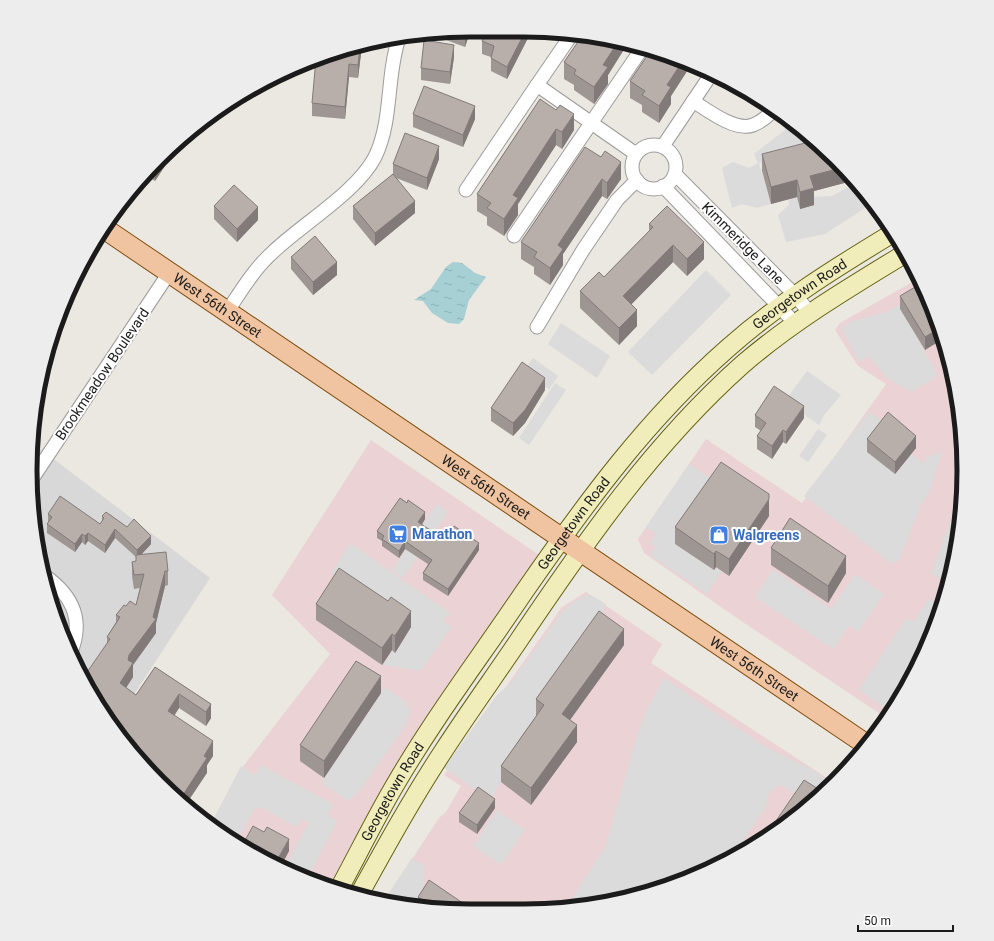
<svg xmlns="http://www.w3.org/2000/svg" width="994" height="941" font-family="Roboto,sans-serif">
<defs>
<pattern id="water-ripples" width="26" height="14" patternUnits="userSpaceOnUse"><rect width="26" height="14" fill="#a6d0d4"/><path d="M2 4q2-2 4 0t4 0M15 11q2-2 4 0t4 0" fill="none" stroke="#8eb2b5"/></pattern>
</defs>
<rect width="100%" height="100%" fill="#ebe7e1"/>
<path fill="#d9d8d8" d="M34 444 210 578 114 725 89 691 53 612 34 528Z"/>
<g fill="#ebd2d4">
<path d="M918 279 941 329 960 413 963 500 949 585 918 666 886 718 731 614 644 553 638 539 706 439 802 503 886 384 858 366 835 330 840 323Z"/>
<path d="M371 440 539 555 371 810 330 886 302 877 226 837 211 824 238 773 330 654 272 595Z"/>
<path d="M586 592 662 644 651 663 833 782 814 802 744 852 665 888 581 907 470 911 384 902 439 818 446 812 461 786 444 775 562 607Z"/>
</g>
<g fill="#dbdbdb">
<path d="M788 119 819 147 759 163 771 204 757 208 742 204 732 208 722 168 733 162 749 168 758 163 754 154 785 130 783 120Z"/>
<path d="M854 184 871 204 825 234 786 242 778 215 789 205V199L797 197 800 209 812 197 832 196Z"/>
<path d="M706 270 731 295 652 375 628 352Z"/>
<path d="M899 305 938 376 911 392 887 378 869 356 859 362 841 328 850 322 886 312Z"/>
<path d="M561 323 610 356 597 378 548 344Z"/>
<path d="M533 358 558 376 549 389 523 372Z"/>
<path d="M807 371 841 395 824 415 819 425 785 401Z"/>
<path d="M555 383 566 390 529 445 519 438Z"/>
<path d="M869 412 888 425 895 474 911 454 924 464 926 457 942 452 930 491 921 504 900 559 892 564 804 496Z"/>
<path d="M818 429 827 435 808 462 799 456Z"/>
<path d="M689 464 718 484 714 570 716 567 722 571 707 594 650 555 655 546 650 543 656 534 646 527Z"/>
<path d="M963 487V500L949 585 931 573Z"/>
<path d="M437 504 448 512 403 578 392 570Z"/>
<path d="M350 543 450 613 443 621 452 627 420 671 382 665 411 627 331 573Z"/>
<path d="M773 570 831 609 855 574 884 594 858 632 849 626 833 649 755 597Z"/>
<path d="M589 594 606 604 599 627 536 715 544 722 501 782 490 800 444 768 497 695 510 684 562 612 575 601Z"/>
<path d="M929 599 941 607 918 666 890 711 859 690 906 618 913 622Z"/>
<path d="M664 678 766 747 809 768 832 783 813 802 780 785 769 792 766 807 732 857 665 888 581 907 566 908 605 847 638 733 647 709Z"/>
<path d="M385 687 405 701 411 711 405 726 361 789 349 801 322 784 324 778Z"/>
<path d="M261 765 333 804 328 814 337 822 307 879 284 868 309 823 302 818 297 827 264 809 256 808 238 837 237 843 226 837 211 824 241 766 255 775Z"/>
<path d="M497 810 525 830 501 865 473 846Z"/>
<path d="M412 858 424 866V890L415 906 383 902Z"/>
</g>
<path fill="url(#water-ripples)" d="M453 262 462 263 475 273 486 277 469 300 464 319 459 324 448 323 432 313 423 301 414 300 431 289 446 267Z"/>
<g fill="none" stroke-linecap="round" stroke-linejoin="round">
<g stroke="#9c9c9c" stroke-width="15">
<g id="street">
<path d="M537 85 572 34"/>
<path d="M693 101C707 110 736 132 753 125 761 122 768 116 774 110"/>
<circle cx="654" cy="167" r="22"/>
<path d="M663 146 712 73"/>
<path d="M675 174 795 295 810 313"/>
<path d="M663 186 795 323"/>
<path d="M466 190 537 85 636 154"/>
<path d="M514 236 643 47"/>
<path d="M227 312C241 291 254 269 273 252 302 224 357 192 375 157 393 120 386 76 399 38"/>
<path d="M537 327 583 250 617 200 637 180"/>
<path d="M34 476 169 273"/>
<path d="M45 576C72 595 84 619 71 652"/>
</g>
</g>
<g stroke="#636210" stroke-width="20">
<g id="secondary">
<path id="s1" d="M339 889C358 854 375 819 395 785 434 718 481 656 524 592 585 504 647 419 728 348 779 303 835 268 893 233"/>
<path d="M359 895C386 846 413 797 444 750 468 713 494 677 519 640 585 542 654 443 743 364 793 321 850 287 906 253"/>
</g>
</g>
<g stroke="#814e10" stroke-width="22">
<g id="primary">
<path id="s2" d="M105 229 867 745"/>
</g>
</g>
<use href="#street" stroke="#fff" stroke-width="13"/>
<use href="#secondary" stroke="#f1edba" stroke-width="18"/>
<use href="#primary" stroke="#f0c4a1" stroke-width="20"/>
</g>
<g fill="#9e9693">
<path d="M529 32V36L507 79 491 71V57L482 54V41Z"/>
<path d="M469 35 465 47 435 36Z"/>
<path d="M582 36 628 43 608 75V84L594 104 574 90V85L564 79V62Z"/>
<path d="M362 45 358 78 349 77 345 119 312 116V103Z"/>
<path d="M651 50 691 65 671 96V104L659 123 642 112V105L630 98V81Z"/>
<path d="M454 57 450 84 421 80V68Z"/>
<path d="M741 90 762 103 757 107Z"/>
<path d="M540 99 574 130 562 149 556 145 518 204V215L504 236 487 225V217L477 211V194Z"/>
<path d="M413 114 475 119 463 147 413 127Z"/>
<path d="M178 146 155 181 145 175Z"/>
<path d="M585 147 621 179 607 199 602 196 563 254V265L550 285 534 274V267L521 259V242Z"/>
<path d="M762 154 848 174V182L814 191V205L800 209 797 197 771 204 762 171Z"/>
<path d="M439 159 427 190 396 178 415 213 375 246 353 219V206L393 174V164Z"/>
<path d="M214 206 258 220 237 242 214 219Z"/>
<path d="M649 224 704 259 687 276 673 262 631 304 637 326 619 345 580 308V291L604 277 649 231Z"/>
<path d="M291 257 337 275 313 295 291 269Z"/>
<path d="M900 296 941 329 925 350 900 309Z"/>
<path d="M545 390 525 423 513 436 491 421V408Z"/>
<path d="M755 415 804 418 786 444 783 442 772 459 757 449V436L761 431 755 427Z"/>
<path d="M867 439 916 448 895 474 867 452Z"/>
<path d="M48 514 100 524 102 522V516L151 544 141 555 168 571V585L165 586 156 623V633L133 665V677L126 688 136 695 155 667 211 704V718L206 726 179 708 174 716 213 756 207 765V773L139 761 107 644V637L116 622V615L126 606 136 605 140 588 134 589 132 576V562L136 561V557L115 538 105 553 88 541 85 545 82 542 75 552 47 533V524L48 523Z"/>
<path d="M769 516 729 576 716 567 714 570 675 544V527Z"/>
<path d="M425 519 422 525 445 540 479 550 448 596 423 580V573L428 564 405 549 399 558 382 546V541L377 538V531Z"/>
<path d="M771 548 846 573 828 603 771 565Z"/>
<path d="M388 601 411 627 395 653 392 650 382 665 316 620V604Z"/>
<path d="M624 645 570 720 577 742 531 805 501 782V766L536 716V699Z"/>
<path d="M381 693 324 778 300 761V745Z"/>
<path d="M495 808 477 834 459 822V813Z"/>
<path d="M264 832 289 851 281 866 243 846V844Z"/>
<path d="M418 897 473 911 418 906Z"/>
</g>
<g fill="#817a78">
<path d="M525 32H529V36L507 79V67Z"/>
<path d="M465 35H469L465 47Z"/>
<path d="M618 42 628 43 608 75V84L594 104V87L603 65Z"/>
<path d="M454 45V57L450 84V72Z"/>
<path d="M360 46H362L358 78V65Z"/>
<path d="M682 62 691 65 671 96V104L659 123V106L667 85Z"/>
<path d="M349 64V77L345 119V107Z"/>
<path d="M757 99 762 103 757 107Z"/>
<path d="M475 106V119L463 147V135Z"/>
<path d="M574 114V130L562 149V132Z"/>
<path d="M556 129V145L518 204V215L504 236V219L513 195Z"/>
<path d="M178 146 155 181V166Z"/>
<path d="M439 146V159L427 190V178Z"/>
<path d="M621 162V179L607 199V183Z"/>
<path d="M841 168 848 174V182L814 191V205L800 209V192L810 176Z"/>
<path d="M602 179V196L563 254V265L550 285V268L558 245Z"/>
<path d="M797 180V197L771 204V187Z"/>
<path d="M415 201V213L375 246V233Z"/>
<path d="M258 207V220L237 242V229Z"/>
<path d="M704 242V259L687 276V259Z"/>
<path d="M673 245V262L623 313V296Z"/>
<path d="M337 262V275L313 295V282Z"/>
<path d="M637 310V326L619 345V328Z"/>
<path d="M940 328 943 339 925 350V337Z"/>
<path d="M545 378V390L525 423 513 436V423Z"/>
<path d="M804 406V418L786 444V432Z"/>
<path d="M783 430V442L772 459V446Z"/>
<path d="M916 436V448L895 474V462Z"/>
<path d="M769 499V516L729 576V559Z"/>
<path d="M425 512V519L418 529V522Z"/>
<path d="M115 529V538L105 553V545Z"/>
<path d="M88 533V541L85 545V536Z"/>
<path d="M82 534V542L75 552V544Z"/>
<path d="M151 536V544L137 559V550Z"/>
<path d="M405 541V549L399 558V551Z"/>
<path d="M479 543V550L448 596V589Z"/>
<path d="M716 551V567L714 570V554Z"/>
<path d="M846 556V573L828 603V586Z"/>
<path d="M165 571V586L156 623V633L133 665V677L120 697V683L129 655 153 617Z"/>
<path d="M411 611V627L395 653V636Z"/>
<path d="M624 629V645L562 731V714Z"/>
<path d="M392 634V650L382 665V648Z"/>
<path d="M381 676V693L324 778V761Z"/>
<path d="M179 694V708L168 725V711Z"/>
<path d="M211 704V718L206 726V712Z"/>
<path d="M577 725V742L531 805V788Z"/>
<path d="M213 741V756L207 765V773L187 803 181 798Z"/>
<path d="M495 799V808L477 834V825Z"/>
<path d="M289 839V851L281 866 276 864V862Z"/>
</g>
<g fill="#b8afab" stroke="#817a78">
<path d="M525 32 507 67 491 58 494 46 482 41 485 34Z"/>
<path d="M582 36 618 42 603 65 608 67 594 87 574 74 576 70 564 62Z"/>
<path d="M424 40 454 45 450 72 421 68Z"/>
<path d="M360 46 358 65 349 64 345 107 312 103 316 59Z"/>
<path d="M651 50 682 62 667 85 671 87 659 106 642 95 645 91 630 81Z"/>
<path d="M424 86 475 106 463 135 413 114Z"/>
<path d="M540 99 556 110 560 105 574 114 562 132 556 129 513 195 518 198 504 219 487 208 491 203 477 194Z"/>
<path d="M405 133 439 146 427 178 393 164Z"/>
<path d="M813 141 841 168 810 176 814 188 800 192 797 180 771 187 762 154Z"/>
<path d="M585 147 601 157 605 151 621 162 607 183 602 179 558 245 563 249 550 268 534 257 537 252 521 242Z"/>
<path d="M393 174 415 201 375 233 353 206Z"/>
<path d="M234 185 258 207 237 229 214 206Z"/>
<path d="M667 206 704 242 687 259 673 245 623 296 637 310 619 328 580 291 599 272 604 277 653 227 649 224Z"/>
<path d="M315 236 337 262 313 282 291 257Z"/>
<path d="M920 284 940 328 925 337 900 296Z"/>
<path d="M522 362 545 378 525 410 513 423 491 408Z"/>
<path d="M774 386 804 406 786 432 783 430 772 446 757 436 766 423 755 415Z"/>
<path d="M888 412 916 436 895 462 867 439Z"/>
<path d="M721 462 769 494V499L729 559 716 551 714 554 675 527Z"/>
<path d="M60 496 100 524 104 518 102 516 106 512 127 527 134 519 151 536 137 550 115 529 105 545 88 533 85 536 82 534 75 544 47 524 52 517 48 514Z"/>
<path d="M400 498 407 503 408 500 425 512 418 522 445 540 454 526 479 543 448 589 423 573 432 560 405 541 399 551 382 539 384 536 377 531Z"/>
<path d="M790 518 846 556 828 586 771 548Z"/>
<path d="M166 552 168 571H165L153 617 156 619 129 655 128 660 133 663 120 683 136 695 155 667 211 704 206 712 179 694 168 711 213 741 204 756 207 758 181 798 139 761 89 691 83 678 110 639 107 637 120 617 116 615 124 605 126 606 130 601 136 605 144 574 134 575 132 562 136 561V555Z"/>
<path d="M339 568 388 601 391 597 411 611 395 636 392 634 382 648 316 604Z"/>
<path d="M599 611 624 629 562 714 577 725 531 788 501 766 544 705 536 699Z"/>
<path d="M929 637 926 646 924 645Z"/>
<path d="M356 661 381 676 324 761 300 745Z"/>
<path d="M804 780 823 792 814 802 765 837Z"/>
<path d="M478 787 495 799 477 825 459 813Z"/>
<path d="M253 826 264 832 267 827 289 839 276 862 243 844Z"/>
<path d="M429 880 473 910V911L434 907 418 897Z"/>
</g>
<defs>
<g id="supermarket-square" transform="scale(1)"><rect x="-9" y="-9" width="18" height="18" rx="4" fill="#3f7fe0" stroke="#fff"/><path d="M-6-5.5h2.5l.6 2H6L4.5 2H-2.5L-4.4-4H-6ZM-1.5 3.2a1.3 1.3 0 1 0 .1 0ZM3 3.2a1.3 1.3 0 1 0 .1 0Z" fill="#fff"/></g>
<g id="shop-square" transform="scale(1)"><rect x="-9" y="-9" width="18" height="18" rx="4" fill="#3f7fe0" stroke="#fff"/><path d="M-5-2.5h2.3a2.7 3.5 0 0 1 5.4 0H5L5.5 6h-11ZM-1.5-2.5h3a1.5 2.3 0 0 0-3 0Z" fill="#fff"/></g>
</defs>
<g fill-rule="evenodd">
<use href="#supermarket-square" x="398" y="534"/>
<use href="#shop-square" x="719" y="535"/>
</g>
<g text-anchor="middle" stroke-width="4" stroke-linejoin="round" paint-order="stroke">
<g font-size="14" fill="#1b1b1b" stroke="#fff">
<text transform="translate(743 243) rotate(45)" y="5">Kimmeridge Lane</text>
<text dy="5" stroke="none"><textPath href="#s1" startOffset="759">Georgetown Road</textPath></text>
<text dy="5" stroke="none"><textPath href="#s2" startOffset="136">West 56th Street</textPath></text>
<text transform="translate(102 374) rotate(-56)" y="5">Brookmeadow Boulevard</text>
<text dy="5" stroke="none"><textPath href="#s2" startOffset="460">West 56th Street</textPath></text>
<text dy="5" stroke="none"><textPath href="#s1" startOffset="435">Georgetown Road</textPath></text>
<text dy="5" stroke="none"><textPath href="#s2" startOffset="784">West 56th Street</textPath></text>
<text dy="5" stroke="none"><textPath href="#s1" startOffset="111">Georgetown Road</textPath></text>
</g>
<g font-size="14" font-weight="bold" fill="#366cbe" stroke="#fff" text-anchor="start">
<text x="412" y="539">Marathon</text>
<text x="733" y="540">Walgreens</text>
</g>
</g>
<path d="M0 0H994V941H0ZM470 37H524A433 433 0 0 1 957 470V471A433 433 0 0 1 524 904H470A433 433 0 0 1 37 471V470A433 433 0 0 1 470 37Z" fill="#ededed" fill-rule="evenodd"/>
<path fill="none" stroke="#1b1b1b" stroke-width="5" d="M470 37H524A433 433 0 0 1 957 470V471A433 433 0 0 1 524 904H470A433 433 0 0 1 37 471V470A433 433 0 0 1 470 37Z"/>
<path d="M858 925v6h95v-6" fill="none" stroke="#1b1b1b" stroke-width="2"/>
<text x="864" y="925" font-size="12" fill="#1b1b1b" stroke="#ffffff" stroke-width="3" paint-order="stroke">50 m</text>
</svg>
